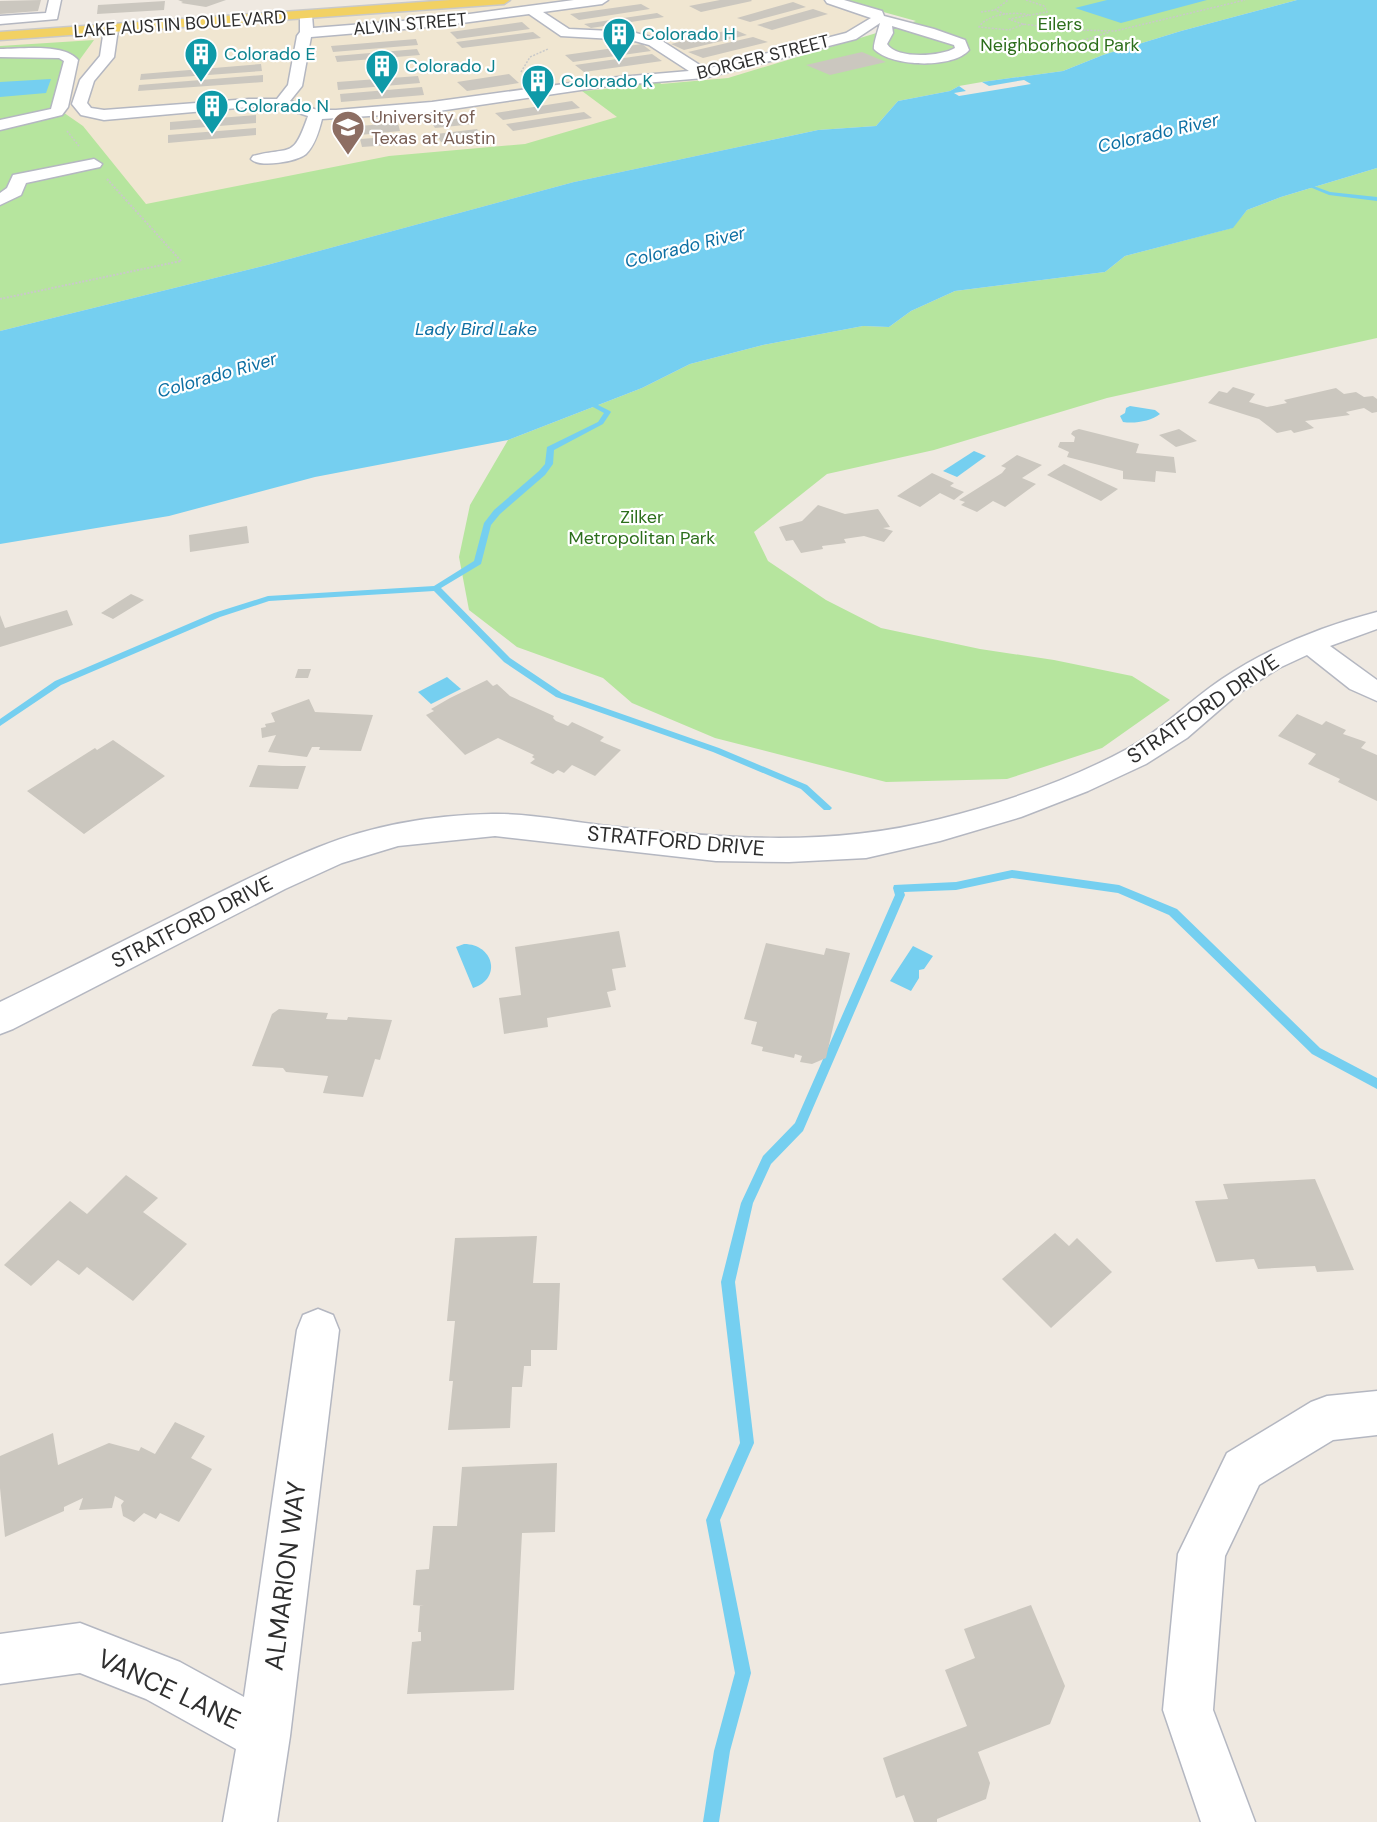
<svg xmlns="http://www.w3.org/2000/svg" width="1377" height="1822" font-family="'DM Sans',sans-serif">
<rect width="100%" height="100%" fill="#efe9e1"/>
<path fill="#f0e6d1" d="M504 0H831L877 14 871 25 772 58 890 110 0 331V36Z"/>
<g fill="#b6e59e">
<path d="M840 0H1297L1181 31 1103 55 1063 71 982 82 959 86 950 91 898 101 876 126 818 130 574 182 267 265 0 331V46L94 40 70 73 57 108 83 126 146 204 389 156 525 144 617 117 582 91 607 89 606 86 659 81 661 84 728 78 916 21Z"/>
<path d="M1377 168V338L1107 398 934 450 827 474 754 532 768 561 826 600 881 628 980 649 1054 660 1132 676 1170 700 1102 748 1007 779 886 782 715 738 632 703 603 678 517 647 469 610 459 557 470 505 508 440 642 388 690 364 763 345 863 326 889 327 911 311 955 291 1105 272 1125 256 1232 228 1247 210 1281 197Z"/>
</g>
<g fill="#75cff0">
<path d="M1107 0H1207L1121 23 1075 8Z"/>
<path d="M1297 0H1377V168L1281 197 1247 210 1233 228 1125 256 1105 272 955 291 911 311 889 327 863 326 763 345 690 364 642 388 508 440 315 477 169 516 0 544V331L267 265 574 182 818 130 876 126 898 101 950 91 959 86 966 91 954 93 959 96 1031 84 1024 80 989 86 982 82 1063 71 1103 55 1181 31Z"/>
<path d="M51 79 46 93 0 97V82Z"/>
<path d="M1130 406 1155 410 1160 414C1151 421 1135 424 1123 422L1120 416 1125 413 1126 408Z"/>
<path d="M974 451 986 456 957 477 943 471Z"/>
<path d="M447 677 461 689 431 704 418 692Z"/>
<path d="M464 944C494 944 502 979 473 988L456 947Z"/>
<path d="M913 946 933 956 924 969 919 970V978L911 991 890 981Z"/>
</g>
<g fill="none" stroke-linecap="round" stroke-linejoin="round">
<g fill="#75cff0" fill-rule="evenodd">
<path d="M1300 181 1330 192 1377 197V201L1329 195 1300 183Z"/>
<path d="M582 399H586L610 411 611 412 603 424 554 450 553 464 545 475 500 514 491 525 481 564 441 588 510 658 562 693 719 748 807 785 830 806 832 808 830 810H824L801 789 713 752 556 697 504 662 434 591 269 601 220 617 61 685 0 726V719L55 681 214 613 268 596 434 586 474 561 484 523 494 510 539 471 545 464 547 447 598 422 604 413 582 401Z"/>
<path d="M1012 870 1119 885 1177 909 1320 1048 1377 1078V1089L1312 1054 1169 915 1118 893 1012 878 956 890 904 892 905 895 803 1131 771 1164 753 1203 735 1282 754 1443 720 1520 751 1673 730 1751 719 1822H703L714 1751 735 1673 706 1520 740 1443 721 1282 741 1203 763 1156 795 1123 895 895 893 888 894 885 956 882Z"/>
</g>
</g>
<g fill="#cbc7bf">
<path d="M41 0 38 11 0 14V1Z"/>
<path d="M178 0H226L206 7 181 3 183 2Z"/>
<path d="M720 0H751L752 1 701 12 689 6Z"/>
<path d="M165 1 164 10 97 14 98 5Z"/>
<path d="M793 2 806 7 750 22 737 18Z"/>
<path d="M641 4 650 9 579 20 570 14Z"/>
<path d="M813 9 828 14 772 30 757 25Z"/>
<path d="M657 13 664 17 591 28 584 24Z"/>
<path d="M522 22 530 29 457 39 450 32Z"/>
<path d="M733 29 747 35 684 50 671 44Z"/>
<path d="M533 32 541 38 462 48 456 42Z"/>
<path d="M753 37 768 42 703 58 688 52Z"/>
<path d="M416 39 418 45 333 52 331 46Z"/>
<path d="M642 44 651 51 573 62 565 55Z"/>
<path d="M417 49 420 55 337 62 335 56Z"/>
<path d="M862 52 886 62 830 75 806 65Z"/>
<path d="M652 54 662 61 584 72 575 65Z"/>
<path d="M261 64 262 71 140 80 141 74Z"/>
<path d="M509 74 519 83 467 91 457 82Z"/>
<path d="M263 75V82L138 91 139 85Z"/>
<path d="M418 76 420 83 338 90 337 82Z"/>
<path d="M422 87 424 95 341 102 340 94Z"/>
<path d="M572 101 580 108 503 120 495 113Z"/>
<path d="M584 112 592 118 513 131 506 124Z"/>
<path d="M256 115V123L170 130V122Z"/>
<path d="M469 117 474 124 435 128 431 122Z"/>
<path d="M398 123 400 131 360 135 358 126Z"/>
<path d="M256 128V135L168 143V135Z"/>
<path d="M477 129 482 136 441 142 436 134Z"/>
<path d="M401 136 403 144 362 147 360 139Z"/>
<path d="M1233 387 1255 394 1249 402 1267 407 1287 403 1284 400 1336 388 1344 394 1356 392 1364 397 1373 396 1377 399V412L1372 413 1364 408 1346 412 1350 415 1305 421 1314 428 1294 433 1291 430 1277 433 1259 419 1208 403 1219 391 1227 393Z"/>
<path d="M1079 429 1139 444 1136 453 1174 457 1176 473 1156 471 1155 482 1123 479V471L1067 457 1069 452 1058 447 1060 442H1074L1075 437 1071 434 1073 431Z"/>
<path d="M1179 429 1197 441 1176 447 1159 435Z"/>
<path d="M1017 455 1042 465 1022 478 1036 484 1005 507 993 501 977 512 961 505 965 502 959 500 1002 473 1006 468 1001 466Z"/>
<path d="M1064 464 1118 489 1101 501 1047 475Z"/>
<path d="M932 473 954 483 950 486 964 492 954 500 940 493 920 507 897 496Z"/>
<path d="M818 505 845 514 878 509 890 527 883 528 893 531 884 542 864 536 844 539 846 543 822 546 823 549 801 553 793 540 786 541 779 527 802 521Z"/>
<path d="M247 526 249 543 190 552 189 535Z"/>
<path d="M131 594 144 600 113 619 101 613Z"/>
<path d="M67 610 73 625 0 647V615L5 628Z"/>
<path d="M298 669H311L308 678H295Z"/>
<path d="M487 680 493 686 497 684 510 696 554 716 553 718 556 721 568 726 572 722 604 737 600 741 621 750 595 776 572 765 564 773 558 770 553 774 530 763 535 759 532 757 534 755 498 738 465 755 426 715 434 711 431 709 450 698Z"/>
<path d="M309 699 315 712 373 715 361 751 319 750 320 747H312L307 757 268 752 276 735 262 738 261 728 266 727 265 724 275 722 271 713Z"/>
<path d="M1297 714 1322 725 1326 721 1346 730 1343 734 1366 742 1361 748 1377 755V801L1338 782 1340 779 1308 764 1316 754 1278 736Z"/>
<path d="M113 740 165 776 84 834 27 791 95 748 97 750Z"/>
<path d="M258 765 282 766H306L298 789 249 787Z"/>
<path d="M619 931 626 967 612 969 616 990 607 992 611 1007 547 1018 548 1027 504 1034 499 998 521 995 515 947Z"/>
<path d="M766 943 824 955 826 948 850 953 826 1058 812 1064 800 1062 802 1056 795 1054 794 1058 762 1051 763 1047 751 1044 757 1022 744 1019Z"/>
<path d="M279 1009 328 1013 326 1019 347 1020 348 1017 392 1020 380 1060 375 1059 363 1097 323 1093 328 1076 286 1072 283 1068 252 1066 272 1014Z"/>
<path d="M126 1175 158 1198 143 1212 187 1244 133 1301 87 1267 79 1275 58 1260 31 1286 4 1265 70 1201 87 1214Z"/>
<path d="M1315 1179 1354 1270 1317 1272 1315 1266 1258 1269 1254 1259 1216 1262 1195 1201 1228 1199 1223 1184Z"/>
<path d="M1055 1233 1069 1246 1077 1238 1112 1272 1051 1328 1002 1279Z"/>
<path d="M537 1236 533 1283H560L557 1350H531V1366H524L522 1387H512L510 1428 448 1430 453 1381H449L455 1321H447L455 1238Z"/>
<path d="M175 1422 205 1436 191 1458 212 1469 179 1522 160 1513 156 1519 144 1513 134 1522 123 1516 121 1505 124 1501 115 1496 112 1508 79 1510 83 1498 64 1507V1511L5 1537 0 1488V1456L53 1433 58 1465 109 1443 139 1451 141 1447 155 1454Z"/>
<path d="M557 1463 555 1532 522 1533 514 1690 407 1694 412 1642 421 1641V1632H418L420 1606H424L413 1605 416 1570 429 1569 433 1526H457L462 1467Z"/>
<path d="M1031 1605 1065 1686 1050 1724 978 1752 990 1783 986 1799 937 1819V1822H914L904 1795 896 1798 883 1758 967 1726 945 1670 975 1658 964 1629Z"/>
</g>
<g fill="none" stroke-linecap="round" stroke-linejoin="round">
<g stroke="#b4b7c1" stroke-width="3">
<g id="minor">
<path d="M49 0H61L57 19 0 24V16L46 13Z"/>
<path d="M574 0H608L602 4 543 12 569 29 632 32 659 39 706 69 846 33 871 18 827 3 825 0H844L882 11 884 16 934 29 965 40 969 50C953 69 891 67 874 49 873 45 879 27 880 23L856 39 704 78 608 86 432 112 322 119C319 131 315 145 306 154 296 162 259 168 251 159L253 156C291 146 293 160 308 116L280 107H249L104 120 81 115 72 104 80 80 100 56 104 29 111 25 118 29 114 57 94 81 87 103 91 108 104 110 249 99H277L288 85 297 36 300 32V15L306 11 312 15 313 28 440 18ZM529 14 561 36 631 40 649 45 689 71 608 78 432 102 336 110H317L290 101 302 86 311 37 440 26ZM892 26 954 45 955 48C940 57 896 59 887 44L893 33Z"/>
<path d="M0 49C21 49 64 43 78 60L68 107 62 115 0 130V120L51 109 64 61 59 58 0 57Z"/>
<path d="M94 159 102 164 100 167 26 183 21 195 0 205V193L7 188 13 175Z"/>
<path d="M1377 612V629L1330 646 1377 680V701L1350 689 1307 655 1279 668 1239 693 1187 738 1146 764 1088 791 1021 817 940 841 866 858 789 862 716 861 495 836 398 846 342 863 285 889 13 1029 0 1034V1002C60 973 119 943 179 913 225 890 271 866 319 847 373 825 434 815 492 814 530 813 579 823 617 827 728 839 830 847 940 819 1003 803 1070 780 1127 749 1162 730 1189 701 1222 679 1268 648 1323 626 1377 612Z"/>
<path d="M318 1309 333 1315 339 1330 290 1736 277 1822H223L236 1749 146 1699 80 1673 0 1684V1634L80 1623 180 1662 244 1697 297 1330 303 1315Z"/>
<path d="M1377 1391V1435L1333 1440 1259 1485 1225 1556 1213 1710 1255 1822H1201L1163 1710 1178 1554 1227 1453 1311 1402 1327 1396Z"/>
</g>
</g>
<g stroke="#c9c9c9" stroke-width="3">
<path id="major" d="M451 0H510L504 4 0 40V32Z"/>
</g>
<g stroke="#c9c9c9" stroke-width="1.5" stroke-dasharray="2 1.5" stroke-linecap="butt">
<path d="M1026 0 1044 6 1047 12 1009 19 1022 24 1076 30 1115 31 1245 0"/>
<path d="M981 12 995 10"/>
<path d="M1005 14 995 10 1008 0"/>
<path d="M1024 24 1009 30 979 27C987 14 1015 11 1029 15"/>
<path d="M1086 52 1074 43 1110 32"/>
<path d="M521 72 530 57 548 49"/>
<path d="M67 131 79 146"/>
</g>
<g stroke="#c9c9c9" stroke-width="2" stroke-dasharray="2 1.5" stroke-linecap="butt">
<path d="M107 179 181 261"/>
<path d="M0 299 181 261"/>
</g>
<use href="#minor" fill="#fff" fill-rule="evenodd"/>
<use href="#major" fill="#f2d163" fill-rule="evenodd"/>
</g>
<defs>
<g id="building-pin" transform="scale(1.725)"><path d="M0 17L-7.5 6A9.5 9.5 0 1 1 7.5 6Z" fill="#0f9aa8" stroke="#fff"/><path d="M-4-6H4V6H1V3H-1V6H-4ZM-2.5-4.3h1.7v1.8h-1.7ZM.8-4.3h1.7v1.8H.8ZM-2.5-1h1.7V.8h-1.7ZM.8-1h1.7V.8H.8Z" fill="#fff"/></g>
<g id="university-pin" transform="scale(1.725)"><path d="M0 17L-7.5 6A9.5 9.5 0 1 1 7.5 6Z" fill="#8d6e63" stroke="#fff"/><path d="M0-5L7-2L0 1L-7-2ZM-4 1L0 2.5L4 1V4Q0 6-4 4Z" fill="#fff"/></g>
</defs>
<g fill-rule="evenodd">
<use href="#building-pin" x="619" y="34"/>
<use href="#building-pin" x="201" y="54"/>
<use href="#building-pin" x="382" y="66"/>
<use href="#building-pin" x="538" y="81"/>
<use href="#building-pin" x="212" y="106"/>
<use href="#university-pin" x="348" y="127"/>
</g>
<g text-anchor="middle" stroke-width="4.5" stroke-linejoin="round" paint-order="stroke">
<g font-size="18" fill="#2e2e2e" stroke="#fff">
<text transform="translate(180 24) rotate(-4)" y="6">LAKE AUSTIN BOULEVARD</text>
<text transform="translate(410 24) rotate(-5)" y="6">ALVIN STREET</text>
<text transform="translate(763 57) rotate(-14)" y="6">BORGER STREET</text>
</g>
<g font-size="18" fill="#2c6e1b" stroke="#fff">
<text x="1060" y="30">Eilers<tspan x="1060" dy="21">Neighborhood Park</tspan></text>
<text x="642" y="523">Zilker<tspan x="642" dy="21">Metropolitan Park</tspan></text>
</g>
<g font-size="18" fill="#0d838f" stroke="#fff" text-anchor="start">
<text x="642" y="40">Colorado H</text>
<text x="224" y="60">Colorado E</text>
<text x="405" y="72">Colorado J</text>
<text x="561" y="87">Colorado K</text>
<text x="235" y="112">Colorado N</text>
</g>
<g font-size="18" fill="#785e54" stroke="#fff" text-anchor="start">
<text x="371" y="123">University of<tspan x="371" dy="21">Texas at Austin</tspan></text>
</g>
<g font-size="18" font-style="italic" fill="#0d6fa3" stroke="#fff">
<text transform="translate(1158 133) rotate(-13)" y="6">Colorado River</text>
<text transform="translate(685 247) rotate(-14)" y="6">Colorado River</text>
<text x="476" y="335">Lady Bird Lake</text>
<text transform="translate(217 375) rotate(-16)" y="6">Colorado River</text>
</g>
<g font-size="21" fill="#2e2e2e" stroke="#fff">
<text transform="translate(1203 709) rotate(-34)" y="7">STRATFORD DRIVE</text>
<text transform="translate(676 841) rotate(5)" y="7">STRATFORD DRIVE</text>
<text transform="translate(192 922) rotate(-27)" y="7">STRATFORD DRIVE</text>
</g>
<g font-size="26" fill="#2e2e2e" stroke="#fff">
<text transform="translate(285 1576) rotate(-83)" y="9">ALMARION WAY</text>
<text transform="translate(169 1689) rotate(25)" y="9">VANCE LANE</text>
</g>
</g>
</svg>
